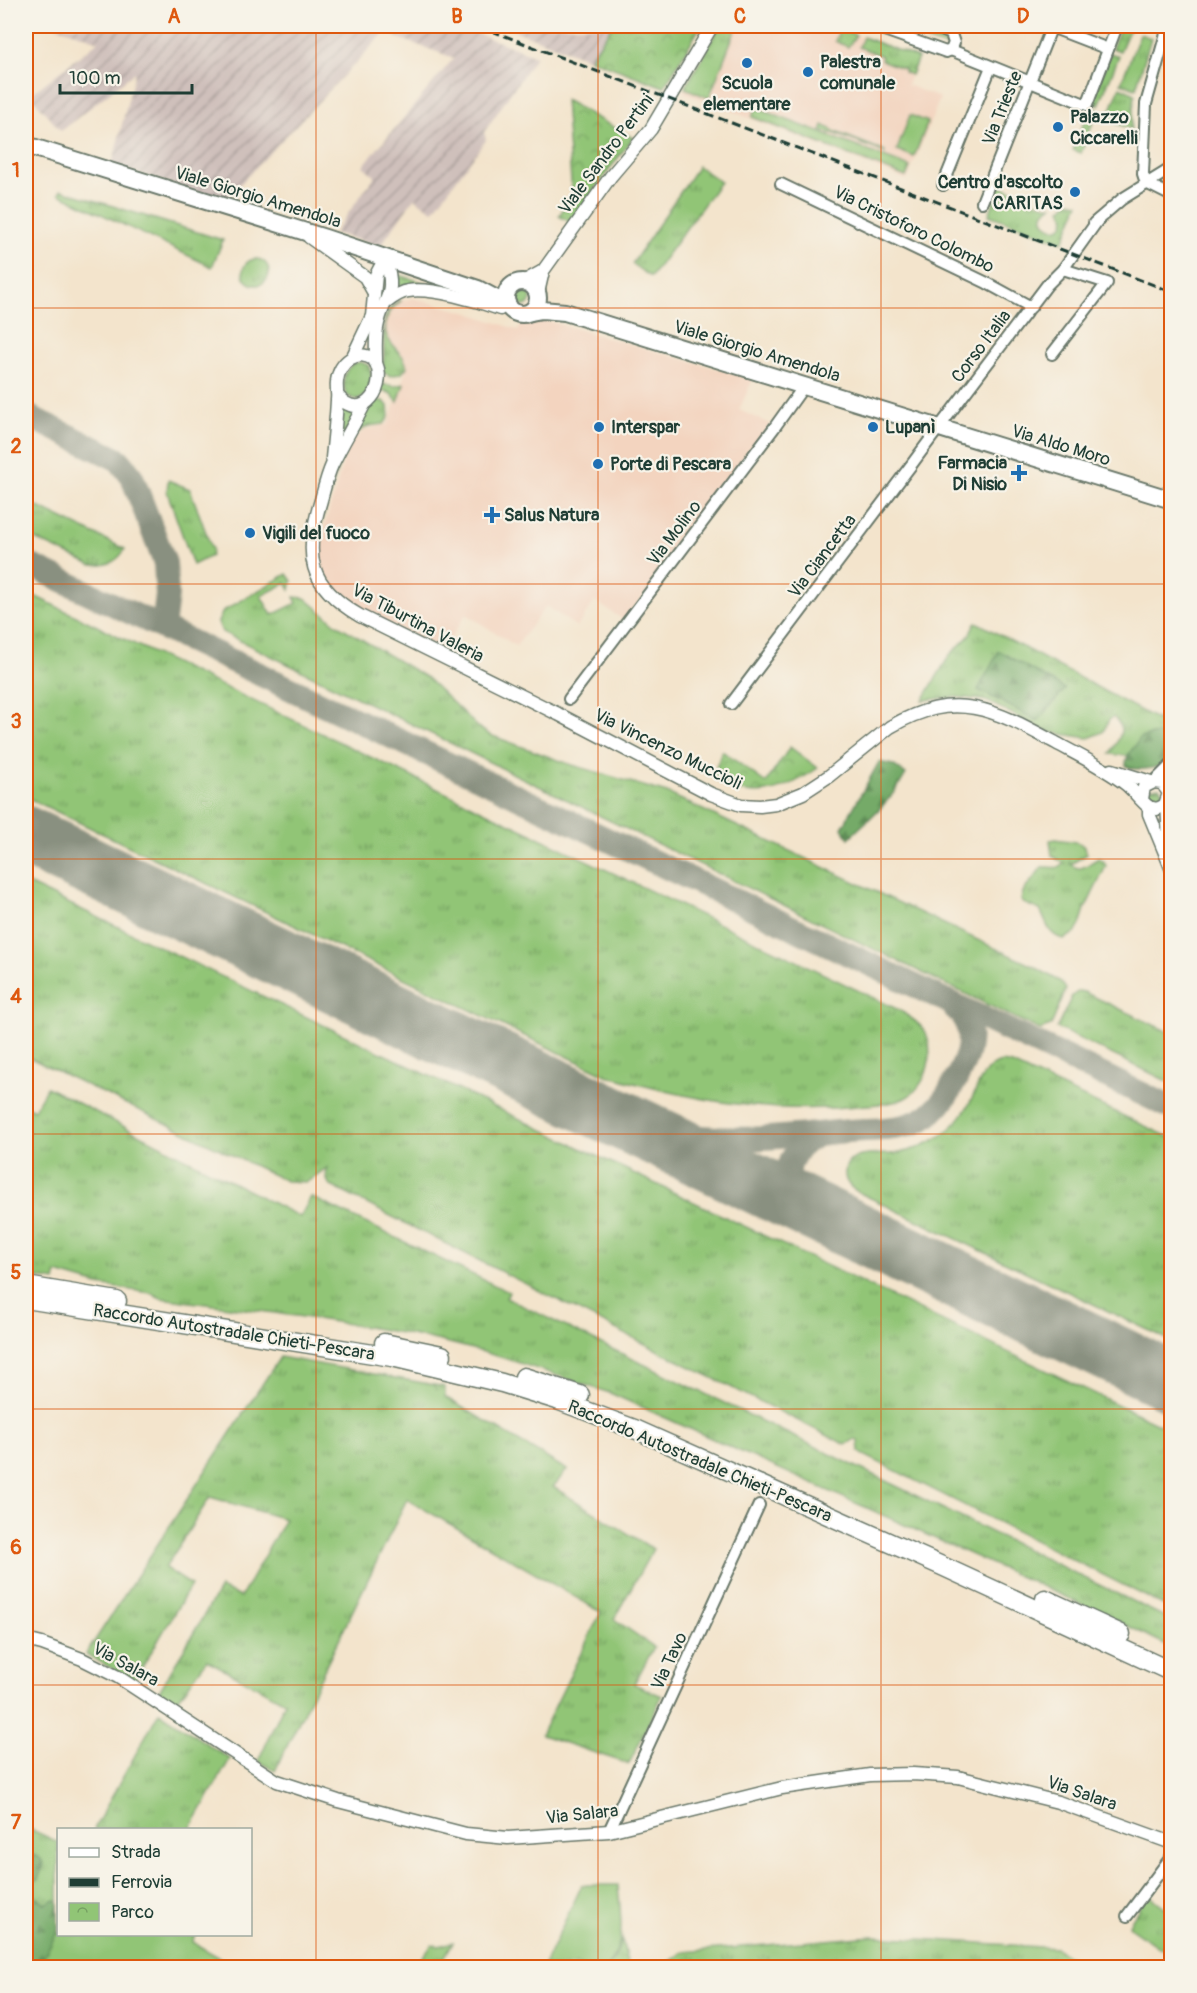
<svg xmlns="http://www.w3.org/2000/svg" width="1197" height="1993" font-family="Pangolin,sans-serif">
<defs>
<pattern id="industrial-furrows" width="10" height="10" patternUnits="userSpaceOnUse" patternTransform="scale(1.5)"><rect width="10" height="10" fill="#cfc0bb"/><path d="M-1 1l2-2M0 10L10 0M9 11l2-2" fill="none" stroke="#a79d99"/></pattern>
<pattern id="grass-tufts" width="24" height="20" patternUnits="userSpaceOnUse" patternTransform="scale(1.5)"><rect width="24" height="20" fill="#91c576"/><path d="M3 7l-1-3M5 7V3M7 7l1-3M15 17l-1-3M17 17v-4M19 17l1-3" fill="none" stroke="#76a162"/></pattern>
<pattern id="forest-firs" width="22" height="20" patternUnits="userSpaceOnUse" patternTransform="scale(1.5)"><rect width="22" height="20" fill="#74aa67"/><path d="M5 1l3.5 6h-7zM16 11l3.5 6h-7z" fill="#5f8c56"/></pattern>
<pattern id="park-crowns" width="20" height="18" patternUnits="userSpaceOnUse" patternTransform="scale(1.5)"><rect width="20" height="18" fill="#91c576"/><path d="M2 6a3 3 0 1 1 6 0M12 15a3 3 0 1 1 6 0" fill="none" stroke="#76a162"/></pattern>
</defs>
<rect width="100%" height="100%" fill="#f7f3e8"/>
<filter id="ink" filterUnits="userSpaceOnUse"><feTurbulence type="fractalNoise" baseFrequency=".0167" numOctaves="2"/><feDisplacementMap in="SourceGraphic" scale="12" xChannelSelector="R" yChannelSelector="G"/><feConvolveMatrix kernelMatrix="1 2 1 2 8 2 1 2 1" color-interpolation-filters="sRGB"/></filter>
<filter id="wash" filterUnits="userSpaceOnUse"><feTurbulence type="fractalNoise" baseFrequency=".008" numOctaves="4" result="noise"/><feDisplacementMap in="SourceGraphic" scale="24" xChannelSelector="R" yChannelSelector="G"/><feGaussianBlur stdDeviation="1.35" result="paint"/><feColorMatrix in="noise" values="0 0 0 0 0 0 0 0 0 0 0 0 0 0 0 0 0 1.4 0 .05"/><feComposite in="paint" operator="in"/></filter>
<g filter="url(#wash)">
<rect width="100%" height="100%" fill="#f3e4cc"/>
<g fill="#f3d4bf">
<path d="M720 26H832L918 58 907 85 940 98 907 180 683 92Z"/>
<path d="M413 298 469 313 518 330 525 321 532 318 556 323 753 379 739 410 770 424 625 621 595 601 577 627 546 606 516 646 466 614 442 652 349 605 324 573 318 549 348 444 365 430 388 424 407 367 399 350 389 342 387 337 385 329 387 319 395 306 401 301Z"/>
</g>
<g fill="url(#industrial-furrows)">
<path d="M55 26H458L536 56 484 132 486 140 433 211 414 198 380 246 334 233 375 176 363 166 454 58 384 33 224 201 112 165 135 72 61 131 30 95 99 41Z"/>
<path d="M502 26H612L590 59Z"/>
</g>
<g fill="url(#grass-tufts)" stroke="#588155" stroke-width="1.5">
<path d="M720 26H737L709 98 685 88Z"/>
<path d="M886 26H920L947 36 949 40 946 47Z"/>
<path d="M1121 26H1131L1120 51 1112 48Z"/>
<path d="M840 28 856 35 848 47 835 41Z"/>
<path d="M1140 34 1151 38 1136 88 1121 83Z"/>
<path d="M863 37 918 58 911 75 904 72V69L881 60 882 56 859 47Z"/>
<path d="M1110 53 1119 56 1099 105 1091 102Z"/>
<path d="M1120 87 1135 94 1131 129 1107 120Z"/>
<path d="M1090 106 1098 110 1081 153 1073 150Z"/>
<path d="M698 166 720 182 651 277 632 264Z"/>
<path d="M999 186C1018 191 1032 204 1052 206 1029 216 1055 239 1064 223 1066 217 1064 213 1061 209L1069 201 1079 203 1063 242 989 215Z"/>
<path d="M61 190 223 240 212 267 59 194Z"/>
<circle cx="256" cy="272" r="13"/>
<path d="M393 273 452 292 414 285H395Z"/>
<circle cx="523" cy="298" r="8"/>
<path d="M400 300 401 301C388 310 379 329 391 343 398 353 404 354 407 367L402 373 391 376 384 373C382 367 384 361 384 354 384 333 379 312 400 300Z"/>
<path d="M360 362 368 365C377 380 364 411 346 394 341 380 344 365 360 362Z"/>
<path d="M381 384 395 386 404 384 398 402 390 393 378 389Z"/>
<path d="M374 400 384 401 388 406 389 417 384 424 368 426 352 436 339 464 319 530 346 441Z"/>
<path d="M341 406 357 411 339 446Z"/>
<path d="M168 480 190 489 212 549 211 556 193 565 167 492Z"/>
<path d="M26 501 125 549C117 563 106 567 91 565L26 535Z"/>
<path d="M287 574 292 581 290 590 286 583 261 596 272 615 297 603 294 597 305 598 336 624 427 678 479 728 490 735 569 764 667 793 1035 967 1061 982 1066 989 1051 1026 1040 1030 222 632 218 622 223 611Z"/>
<path d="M26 592 899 1010C920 1023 933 1032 929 1060 927 1076 921 1088 907 1097 893 1105 874 1104 858 1106 770 1115 690 1100 606 1075L26 797Z"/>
<path d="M976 622 1171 727V739L1167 736 1140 738 1135 748 1127 756 1110 754C1117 741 1129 729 1113 717L1109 720 1103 732 1089 738 1048 732 987 701 974 699 957 697 923 700 949 656 968 637Z"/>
<path d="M1159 787 1163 792 1161 801 1155 803 1147 797 1149 789Z"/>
<path d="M1056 839C1069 842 1085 839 1087 854L1071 864C1081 874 1088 863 1099 858L1103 860 1106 866 1085 909 1080 925 1075 933 1064 939C1048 936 1047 923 1040 910L1023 903 1021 900 1023 892 1042 867C1051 866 1058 871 1064 863L1052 856 1050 840Z"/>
<path d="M26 883 1171 1430V1609L862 1454 859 1451 858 1441 855 1439 846 1445 329 1185 326 1176 328 1167 307 1182 286 1181 26 1056Z"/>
<path d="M1079 991 1084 992 1171 1033V1083L1057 1028 1072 996Z"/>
<path d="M1002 1062 1012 1064 1171 1138V1341L862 1194C854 1190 845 1185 845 1174 844 1148 883 1157 899 1153 911 1151 923 1146 934 1140 949 1132 961 1118 969 1104 979 1087 981 1067 1002 1062Z"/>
<path d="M47 1087 300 1217 311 1197 509 1292 506 1298 886 1481 1171 1620V1647L1101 1613 610 1393C549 1373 489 1351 427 1338 339 1320 249 1310 161 1298L151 1293 98 1285 57 1273 55 1281 26 1276V1106L34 1110Z"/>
<path d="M280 1357 445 1387V1397L567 1470 553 1487 653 1549 614 1619 654 1647 634 1684 662 1696 629 1764 541 1735 601 1612 407 1499 275 1771 258 1761 285 1702 207 1660 174 1705 157 1695 220 1588 241 1597 285 1519 210 1497 165 1568 191 1585 134 1681 86 1654Z"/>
<path d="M159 1712 230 1759 190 1829H94Z"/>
<path d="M32 1830 58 1842V1913L31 1894 26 1893V1843Z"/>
<path d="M1148 1894 1171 1912V1936L1161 1949 1131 1928 1129 1924Z"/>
<path d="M873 1936 1056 1948 1085 1967H663L683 1952Z"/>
<path d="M622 1939 628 1967 606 1968 614 1960Z"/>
<path d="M453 1942 439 1967H412L421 1959 432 1944 439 1946Z"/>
</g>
<g fill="url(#forest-firs)" stroke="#4a744e" stroke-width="1.5">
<path d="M999 651 1065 689 1038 721 978 690Z"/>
<path d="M1156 734 1171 739C1171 743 1173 749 1172 753 1167 770 1139 772 1126 766 1125 754 1135 748 1140 738Z"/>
<path d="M879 762 893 765 906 774C892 800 870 818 849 838L842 828Z"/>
<path d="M26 1854C35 1856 40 1855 44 1864L38 1879 26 1883Z"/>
<path d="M31 1894 46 1904 52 1900 58 1901V1931L38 1967H26V1904Z"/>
</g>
<g fill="url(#park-crowns)" stroke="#588155" stroke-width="1.5">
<path d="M612 26H701L664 87 590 59Z"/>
<path d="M565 100 633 138 570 222 559 216 572 195Z"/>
<path d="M790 747 818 768C783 792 750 805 713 777L722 751 766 783Z"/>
</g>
<g fill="#91c576" stroke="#588155" stroke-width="1.5">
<path d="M756 108 910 167 906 177 752 117Z"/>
<path d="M910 115 928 122 914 157 897 150Z"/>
<path d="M823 125 836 132 885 151V153L836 134 821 131Z"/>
<path d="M582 1885H618C620 1913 628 1945 606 1967H580L577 1965C566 1967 555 1969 544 1965Z"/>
<path d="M58 1931V1934L130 1936 131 1934 195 1935 192 1942 236 1967H38Z"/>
</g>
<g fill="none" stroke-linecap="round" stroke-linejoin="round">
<g stroke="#899080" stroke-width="24">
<path d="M26 415 119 460 132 477 165 563 167 595 163 628"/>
<path d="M26 563 1172 1108"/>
<path d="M600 1110C633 1121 667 1134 702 1137 751 1142 800 1135 849 1131 872 1129 900 1131 921 1120 942 1108 952 1088 962 1067 973 1042 974 1025 952 1005"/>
<path d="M808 1209C777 1183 785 1151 820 1134"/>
</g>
<path stroke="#899080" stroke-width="60" d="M26 836 1172 1382"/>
</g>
</g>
<g filter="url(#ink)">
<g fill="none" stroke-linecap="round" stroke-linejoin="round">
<g stroke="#697769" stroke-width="14">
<g id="minor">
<path d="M873 26 946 52 951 50 954 43 951 34 932 26"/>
<path d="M1051 27 1108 49"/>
<path d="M951 50 1087 105 1117 26"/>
<path d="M1146 183 1143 174 1146 104 1168 26"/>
<path d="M1146 183 1172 196"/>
<path d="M781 184 987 283 1031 307"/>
<path d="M943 185 991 67"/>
<path d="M982 202 1052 26"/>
<path d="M1094 223 1122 199 1172 168"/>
<path d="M1052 354 1107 283 1063 269"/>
<path d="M569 699 774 428 804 386"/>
<path d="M731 704 912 464C956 404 1002 345 1047 285L1063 269 1098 220"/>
<path d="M1154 782 1172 764"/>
<path d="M609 1831 759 1505"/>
<path d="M1127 1916 1172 1856"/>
</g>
</g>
<g stroke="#697769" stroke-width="15">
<g id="tertiary">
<path d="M309 237 365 277 374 293"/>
<path d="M523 282 543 271"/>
<path d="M538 293 543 271 611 176 651 129 712 26"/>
<path d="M387 302C393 297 400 292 408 291 431 287 478 301 500 309"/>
<path d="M353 356 372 316 376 275 385 258"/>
<path d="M376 362C376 351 375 339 377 328 383 295 398 297 385 258"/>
<path d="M364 405C354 425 342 444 332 465 327 476 324 489 321 500 304 556 307 585 360 616L558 714 711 794 741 805 760 806 776 804 803 793 829 776 890 727C956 688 995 710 1056 743 1080 756 1105 768 1127 785 1135 792 1141 801 1149 807L1157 809 1165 805 1169 793 1162 783 1154 782 1144 787 1142 799"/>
<path d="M332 458C334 439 336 419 337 400 338 394 336 388 337 381 339 363 357 347 374 360 390 383 363 426 338 396"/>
<path d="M1112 770 1151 782"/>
<path d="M1167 802 1170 860"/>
<path d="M1149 807V814L1172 870"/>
<path d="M26 1640 42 1644 82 1659 118 1677 277 1781 338 1801 466 1834 508 1838 609 1831 782 1788 870 1775 913 1774 958 1777 1058 1802 1172 1843"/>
</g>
</g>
<g stroke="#697769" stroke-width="20">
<g id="primary">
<path d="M26 145 325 238 478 289 508 305"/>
<circle cx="522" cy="298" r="16"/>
<path d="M531 312 542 310 565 312 1172 500"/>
</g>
</g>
<g stroke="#697769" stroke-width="21">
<g id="motorway">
<path d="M26 1286 117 1301"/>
<path d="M26 1299 392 1357 502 1383 557 1400 637 1430 942 1566 1172 1672"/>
<path d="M384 1343 442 1355"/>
<path d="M524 1377 580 1395"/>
<path d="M1045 1599 1121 1634"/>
</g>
</g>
<use href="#minor" stroke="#fff" stroke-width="10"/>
<use href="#tertiary" stroke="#fff" stroke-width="12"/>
<use href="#primary" stroke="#fff" stroke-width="16"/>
<use href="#motorway" stroke="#fff" stroke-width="18"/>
<path stroke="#1f3d34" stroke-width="3" stroke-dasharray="9 4.5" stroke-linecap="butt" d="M479 26 1172 292"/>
</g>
</g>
<path fill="none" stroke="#de580e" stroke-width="1.5" stroke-opacity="0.55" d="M316 26V1968M598 26V1968M881 26V1968M26 308H1172M26 584H1172M26 859H1172M26 1134H1172M26 1409H1172M26 1685H1172"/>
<g fill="#1f6fb2" stroke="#f7f3e8" stroke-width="2">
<circle cx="747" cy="63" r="6"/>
<circle cx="808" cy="72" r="6"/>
<circle cx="1058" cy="127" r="6"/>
<circle cx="1075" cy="192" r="6"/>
<circle cx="599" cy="427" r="6"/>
<circle cx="873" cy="427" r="6"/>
<circle cx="598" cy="464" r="6"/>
<path d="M1016 464h6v6h6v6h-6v6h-6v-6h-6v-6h6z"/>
<path d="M489 506h6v6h6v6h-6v6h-6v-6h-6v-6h6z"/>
<circle cx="250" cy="533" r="6"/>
</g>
<g text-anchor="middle" stroke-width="4.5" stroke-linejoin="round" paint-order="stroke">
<g font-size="18" font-weight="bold" fill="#1f3d34" stroke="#f7f3e8" text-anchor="start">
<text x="820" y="68">Palestra<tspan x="820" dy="21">comunale</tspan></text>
<text x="747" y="89" text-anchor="middle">Scuola<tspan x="747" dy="21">elementare</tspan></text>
<text x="1070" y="123">Palazzo<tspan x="1070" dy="21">Ciccarelli</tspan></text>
<text x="1063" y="188" text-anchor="end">Centro d'ascolto<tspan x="1063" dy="21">CARITAS</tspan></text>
<text x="611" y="433">Interspar</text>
<text x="885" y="433">Lupanì</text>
<text x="1007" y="469" text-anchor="end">Farmacia<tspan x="1007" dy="21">Di Nisio</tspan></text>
<text x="610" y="470">Porte di Pescara</text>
<text x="504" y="521">Salus Natura</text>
<text x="262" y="539">Vigili del fuoco</text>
</g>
<g font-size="18" fill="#1f3d34" stroke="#f7f3e8">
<text transform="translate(1002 108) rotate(-68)" y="6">Via Trieste</text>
<text transform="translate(606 154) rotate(-53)" y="6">Viale Sandro Pertini</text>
<text transform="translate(258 197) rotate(17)" y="6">Viale Giorgio Amendola</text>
<text transform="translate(914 229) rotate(26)" y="6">Via Cristoforo Colombo</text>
<text transform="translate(981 346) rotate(-53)" y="6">Corso Italia</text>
<text transform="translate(757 351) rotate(17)" y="6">Viale Giorgio Amendola</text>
<text transform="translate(1061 445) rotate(17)" y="6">Via Aldo Moro</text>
<text transform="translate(674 533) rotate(-53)" y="6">Via Molino</text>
<text transform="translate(822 556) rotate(-53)" y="6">Via Ciancetta</text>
<text transform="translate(418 623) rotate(28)" y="6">Via Tiburtina Valeria</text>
<text transform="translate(668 749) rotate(26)" y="6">Via Vincenzo Muccioli</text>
<text transform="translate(234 1332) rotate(9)" y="6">Raccordo Autostradale Chieti-Pescara</text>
<text transform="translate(700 1461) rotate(23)" y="6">Raccordo Autostradale Chieti-Pescara</text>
<text transform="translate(669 1661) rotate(-65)" y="6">Via Tavo</text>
<text transform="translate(126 1664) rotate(29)" y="6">Via Salara</text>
<text transform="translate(1082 1793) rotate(19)" y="6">Via Salara</text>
<text transform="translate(582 1814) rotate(-6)" y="6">Via Salara</text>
</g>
</g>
<rect width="1197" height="1993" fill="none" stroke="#f7f3e8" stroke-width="66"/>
<rect x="57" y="1828" width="195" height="108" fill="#f7f3e8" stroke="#a1aaa0" stroke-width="1.5"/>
<rect x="69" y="1848" width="30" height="9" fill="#ffffff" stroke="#a1aaa0" stroke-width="1.5"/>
<text x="111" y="1858" font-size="18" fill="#1f3d34">Strada</text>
<rect x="69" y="1878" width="30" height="9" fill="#1f3d34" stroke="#a1aaa0" stroke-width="1.5"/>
<text x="111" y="1888" font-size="18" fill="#1f3d34">Ferrovia</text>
<rect x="69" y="1903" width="30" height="18" fill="url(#park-crowns)" stroke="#a1aaa0" stroke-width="1.5"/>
<text x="111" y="1918" font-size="18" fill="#1f3d34">Parco</text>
<path d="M60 84v9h132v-9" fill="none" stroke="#1f3d34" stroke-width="3"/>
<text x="69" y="84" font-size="18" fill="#1f3d34" stroke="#f7f3e8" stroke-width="4.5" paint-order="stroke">100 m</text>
<rect x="33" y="33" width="1131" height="1927" fill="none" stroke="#de580e" stroke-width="2"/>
<g font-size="20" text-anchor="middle" font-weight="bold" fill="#de580e">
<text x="174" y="23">A</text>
<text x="457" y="23">B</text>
<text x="740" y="23">C</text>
<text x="1023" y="23">D</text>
<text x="16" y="177">1</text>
<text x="16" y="453">2</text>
<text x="16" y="728">3</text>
<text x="16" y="1003">4</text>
<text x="16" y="1279">5</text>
<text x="16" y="1554">6</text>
<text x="16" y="1829">7</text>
</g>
</svg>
